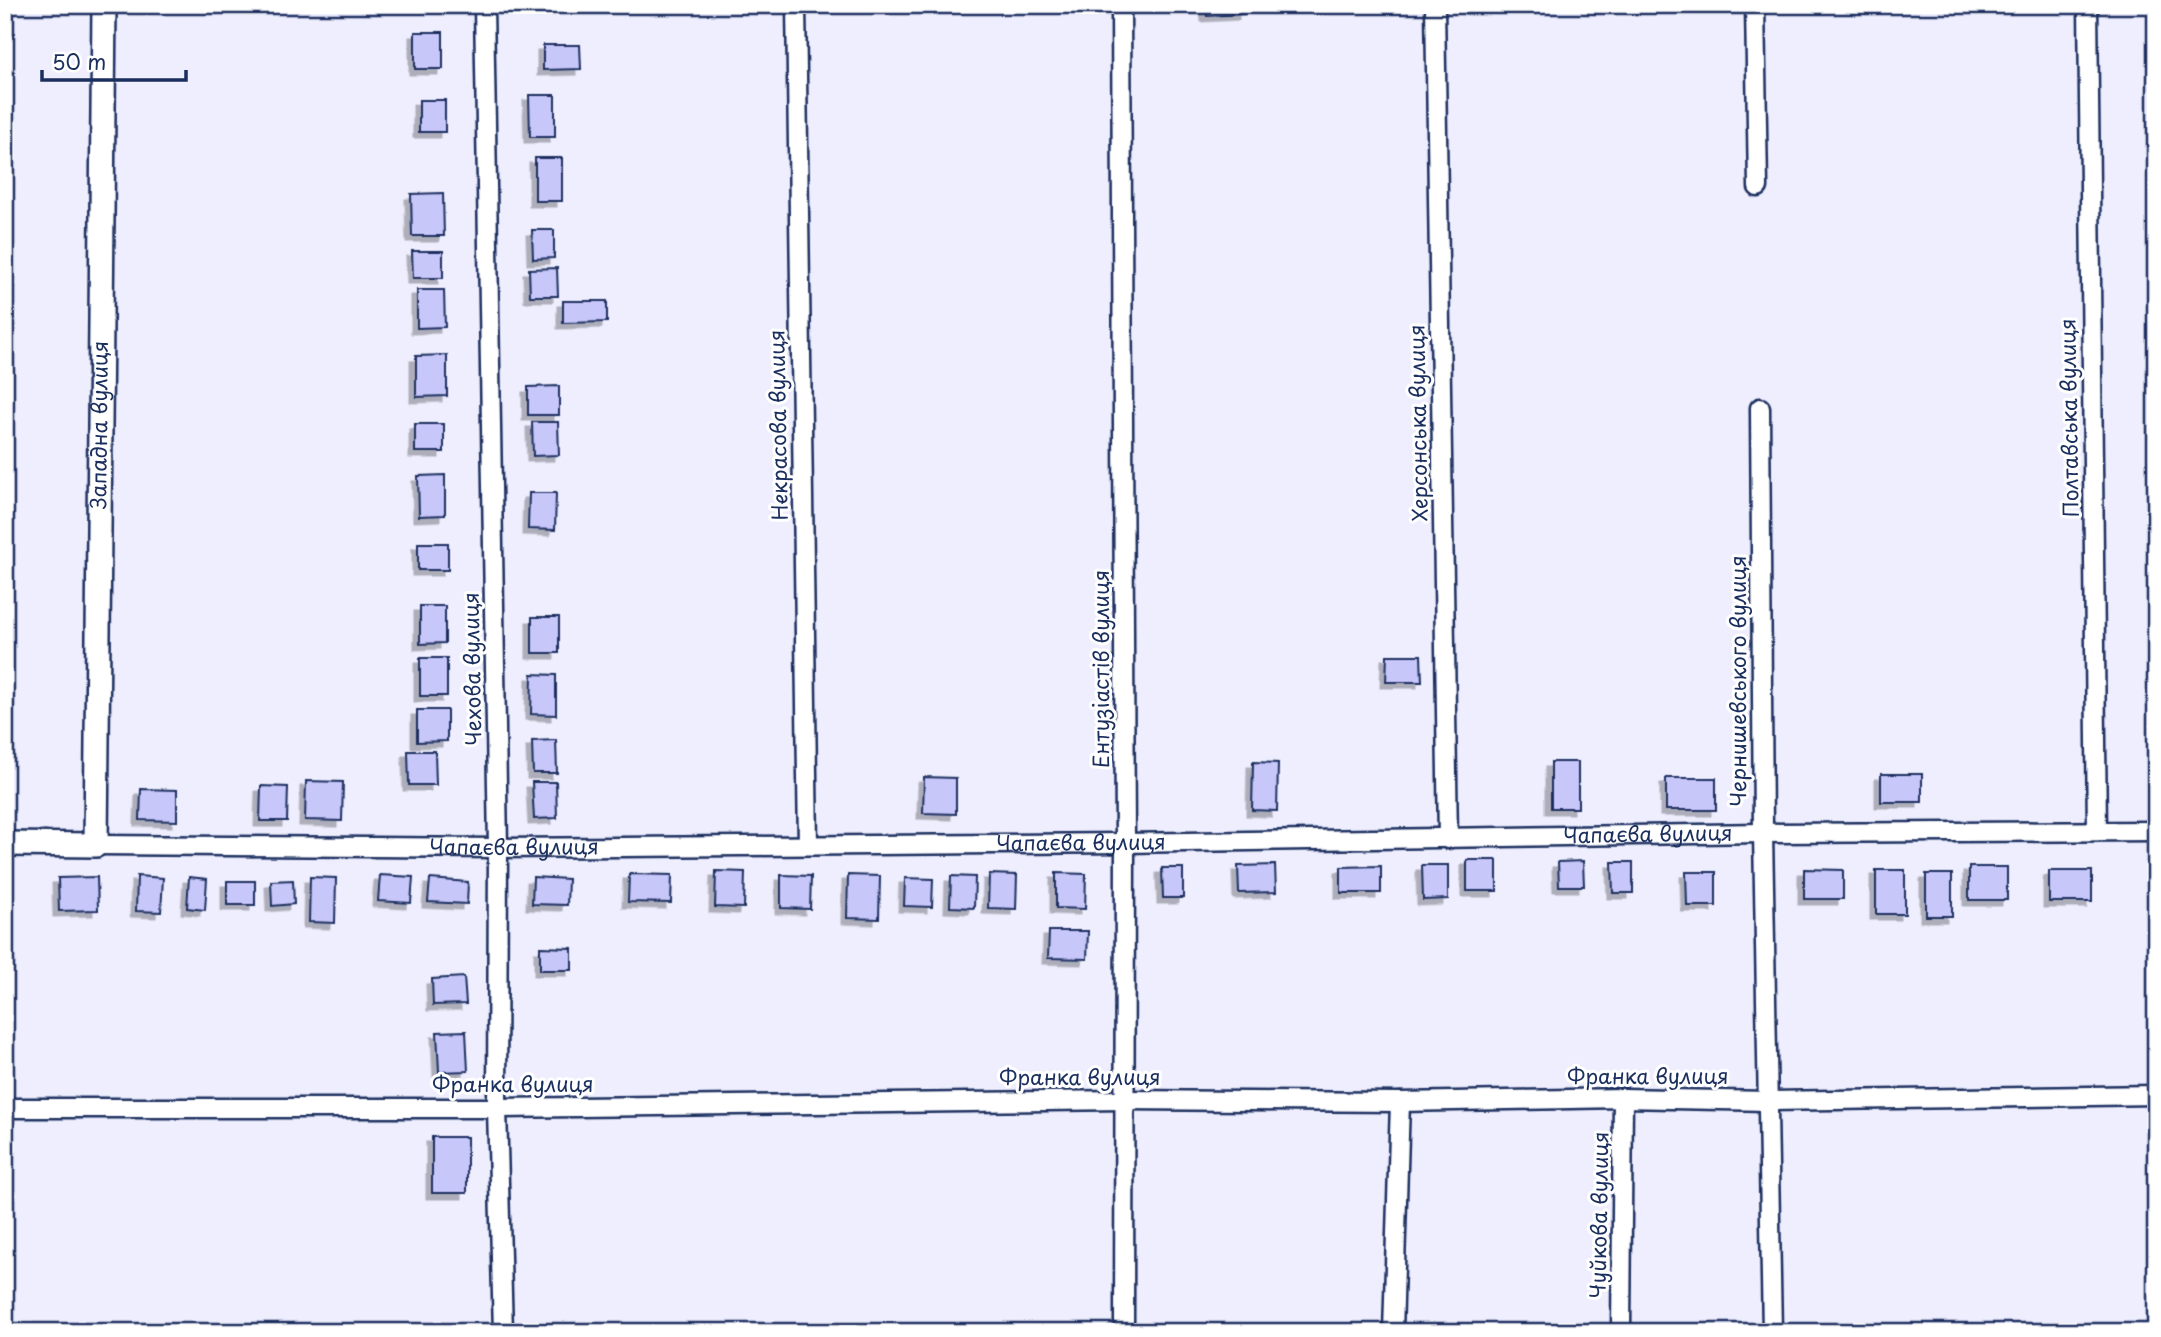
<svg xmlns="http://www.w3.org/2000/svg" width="2161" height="1337" font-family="'Playpen Sans',sans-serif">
<defs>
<filter id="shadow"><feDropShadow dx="-5.5" dy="5.5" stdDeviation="0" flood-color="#0004"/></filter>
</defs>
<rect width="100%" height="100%" fill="#eeeefe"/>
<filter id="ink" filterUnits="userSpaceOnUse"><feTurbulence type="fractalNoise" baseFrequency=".0143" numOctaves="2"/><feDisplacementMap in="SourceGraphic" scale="14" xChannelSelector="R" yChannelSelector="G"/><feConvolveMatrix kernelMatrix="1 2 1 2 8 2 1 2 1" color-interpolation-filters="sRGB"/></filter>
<g filter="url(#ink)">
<g fill="#c8c7fa" stroke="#1b2f5e" stroke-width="2" filter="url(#shadow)">
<rect x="527" y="5" width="19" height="6"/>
<path d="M1206 5H1244V14L1207 16Z"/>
<rect x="415" y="32" width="28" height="37"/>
<path d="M543 45H580L581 69 543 70Z"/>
<path d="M529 95H555V137H530Z"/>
<rect x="419" y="100" width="26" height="32"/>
<rect x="535" y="158" width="27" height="43"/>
<path d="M443 193 444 236H412L411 194Z"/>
<path d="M532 230H554V258L533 259Z"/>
<path d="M412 251H443V278H413Z"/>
<path d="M557 268 558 296H530L529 269Z"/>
<path d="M417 290H444L445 327 417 328Z"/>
<path d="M563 301H607V322L563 323Z"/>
<path d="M447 355V396L416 397V356Z"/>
<path d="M559 386V415H528V387Z"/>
<path d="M532 422H558L559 455 533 456Z"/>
<rect x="415" y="424" width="29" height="28"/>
<path d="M445 475V515L419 516 418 476Z"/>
<path d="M529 493H556L555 530 528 529Z"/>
<rect x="418" y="543" width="30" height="27"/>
<path d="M420 606H445V643L420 644Z"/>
<rect x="532" y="617" width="27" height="36"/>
<path d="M1387 655H1421L1422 682H1386Z"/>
<rect x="420" y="658" width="27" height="38"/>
<path d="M532 674 556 675V715L531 714Z"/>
<path d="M417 710H447V741L417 742Z"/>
<path d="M556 740 557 773H533L532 741Z"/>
<path d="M408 751H435L436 785H409Z"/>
<path d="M1253 762 1278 763 1277 811 1252 810Z"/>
<rect x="1551" y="762" width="27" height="46"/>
<rect x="1881" y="774" width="41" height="28"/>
<path d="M924 777 956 778V814L923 813Z"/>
<rect x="1666" y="778" width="50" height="32"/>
<path d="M306 781 343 782 342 821 305 820Z"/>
<path d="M532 782H556L557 818 534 819Z"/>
<path d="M261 786 288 787 287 821H260Z"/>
<path d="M141 789 177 790V821L140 820Z"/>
<rect x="1467" y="860" width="30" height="31"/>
<path d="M1583 861 1584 886H1559L1558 862Z"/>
<path d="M1612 862H1633V893H1613Z"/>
<path d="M1275 865 1276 892 1239 893 1238 866Z"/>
<path d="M1422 865H1448V899L1423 900Z"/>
<path d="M1381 866V893H1341V867Z"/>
<rect x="1969" y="867" width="38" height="33"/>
<path d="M1162 868H1183V898H1163Z"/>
<path d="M1804 869 1843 870V899H1804Z"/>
<rect x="1876" y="870" width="29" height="44"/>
<path d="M716 871 745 872 744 908 715 907Z"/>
<rect x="2049" y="871" width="43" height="31"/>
<path d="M1686 872H1716V906H1687Z"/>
<path d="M1056 873 1086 874 1085 909 1056 908Z"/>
<path d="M5 874H10L12 908H5Z"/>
<path d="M629 874 672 875 671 903 628 902Z"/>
<path d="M989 874 1017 875 1016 909 988 908Z"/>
<rect x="1926" y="874" width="26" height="42"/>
<path d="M380 875 413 877 411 903 378 901Z"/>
<path d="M781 875 811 876 810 909 781 908Z"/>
<path d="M848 875 880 876 879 919 847 918Z"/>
<path d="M137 876 163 878 161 912 136 911Z"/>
<path d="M951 876 975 877 974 908 950 907Z"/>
<path d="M97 877 98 910 59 911 58 878Z"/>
<path d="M189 877 207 879 205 910 187 908Z"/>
<path d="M310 877 336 878 335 923 309 922Z"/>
<path d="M533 877 568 879 567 905 532 904Z"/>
<path d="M905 878 933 879 932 907 904 906Z"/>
<path d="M430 879 468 882 467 904 428 902Z"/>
<path d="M293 880 294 904 272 906 271 881Z"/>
<rect x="227" y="881" width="28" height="24"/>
<path d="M1049 931H1088L1087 959 1048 958Z"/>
<path d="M540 947 572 948V970H540Z"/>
<path d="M464 977 466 1004 433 1005 432 979Z"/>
<path d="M466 1031 468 1071 439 1072 437 1032Z"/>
<rect x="432" y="1137" width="35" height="56"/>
</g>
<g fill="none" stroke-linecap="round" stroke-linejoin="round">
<g stroke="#1b2f5e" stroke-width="23">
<g id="minor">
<path d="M484 5 498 848 497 1108 503 1332"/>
<path d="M796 5 808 845"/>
<path d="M1121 5 1125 843 1124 1332"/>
<path d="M1435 5 1448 839"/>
<path d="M1755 5 1758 187"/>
<path d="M2088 5 2097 831"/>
<path d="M1760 408 1763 833 1772 1332"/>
<path id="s1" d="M96 845 498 848 1125 843 1763 833 2156 831"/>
<path d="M5 1108H497L1124 1100 1400 1102 1623 1098 1768 1101 2156 1095"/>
<path d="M1393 1332 1400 1102"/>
<path d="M1621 1332 1623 1098"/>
</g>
</g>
<g stroke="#1b2f5e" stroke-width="28">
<g id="tertiary">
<path id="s2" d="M5 844 96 845 104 5"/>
</g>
</g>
<use href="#minor" stroke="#fff" stroke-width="18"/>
<use href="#tertiary" stroke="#fff" stroke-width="23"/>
</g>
</g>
<g text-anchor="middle" stroke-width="6" stroke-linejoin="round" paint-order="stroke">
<g font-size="21" fill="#1b2f5e" stroke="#fff">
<text transform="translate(2070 418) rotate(-91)" y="7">Полтавська вулиця</text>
<text transform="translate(1419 423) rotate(-91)" y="7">Херсонська вулиця</text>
<text dy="7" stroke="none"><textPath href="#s2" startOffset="511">Западна вулиця</textPath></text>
<text transform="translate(779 425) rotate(-91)" y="7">Некрасова вулиця</text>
<text transform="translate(473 669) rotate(-91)" y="7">Чехова вулиця</text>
<text transform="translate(1102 669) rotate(-90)" y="7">Ентузіастів вулиця</text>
<text transform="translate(1739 681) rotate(-90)" y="7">Чернишевського вулиця</text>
<text dy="7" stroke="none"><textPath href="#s1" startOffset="1552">Чапаєва вулиця</textPath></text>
<text dy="7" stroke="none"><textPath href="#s1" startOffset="985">Чапаєва вулиця</textPath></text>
<text dy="7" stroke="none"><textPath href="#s1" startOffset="418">Чапаєва вулиця</textPath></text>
<text x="1648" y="1084">Франка вулиця</text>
<text x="1080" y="1085">Франка вулиця</text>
<text x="513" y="1092">Франка вулиця</text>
<text transform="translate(1600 1215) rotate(-89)" y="7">Чуйкова вулиця</text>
</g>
</g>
<rect width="2161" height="1337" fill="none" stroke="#fff" stroke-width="28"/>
<rect x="14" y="14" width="2133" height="1309" fill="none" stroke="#1b2f5e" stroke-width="2.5" filter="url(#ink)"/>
<path d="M42 70v10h144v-10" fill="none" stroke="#1b2f5e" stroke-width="3.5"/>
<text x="52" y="70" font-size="21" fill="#1b2f5e" stroke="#ffffff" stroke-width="5" paint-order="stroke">50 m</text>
</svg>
